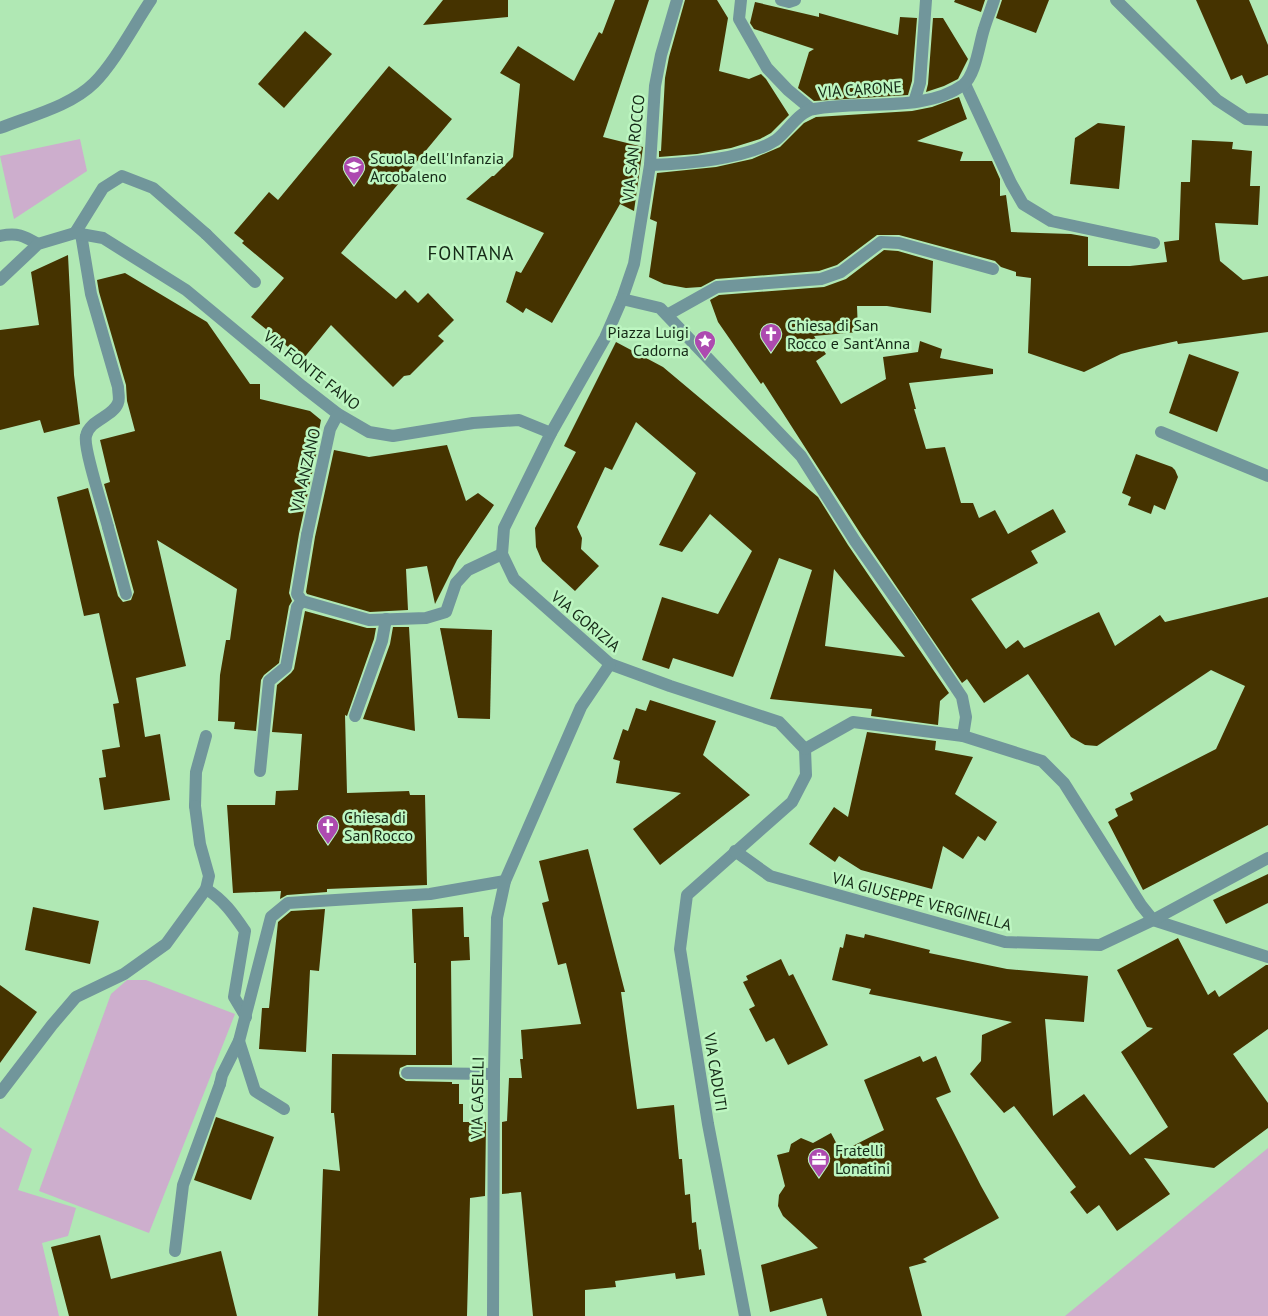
<svg xmlns="http://www.w3.org/2000/svg" width="1268" height="1316" font-family="'PT Sans',sans-serif">
<rect width="100%" height="100%" fill="#b0e8b4"/>
<g fill="#cdaecd">
<path d="M80 139 87 171 14 219 0 156Z"/>
<path d="M127 980H146L235 1014 149 1233 39 1191 111 994Z"/>
<path d="M0 1127 32 1149 18 1190 76 1208 68 1236 42 1243 59 1316H0Z"/>
<path d="M1268 1148V1316H1065Z"/>
</g>
<g fill="#453300" fill-rule="evenodd">
<path d="M443 0H508V17L423 25Z"/>
<path d="M615 0H649L603 137 643 147 634 211 620 204 552 323 526 308 523 313 506 302 516 271 521 273 544 233 466 199 492 176H494L513 157 520 84 500 73 518 46 574 81 599 32 602 34Z"/>
<path d="M685 0H717L728 18 719 71 749 79 761 74 766 79 789 115 771 133 760 139 731 148 697 154 659 157V151H661L665 78 669 57Z"/>
<path d="M955 0H985L981 12 954 2Z"/>
<path d="M1002 0H1049L1036 33 996 18Z"/>
<path d="M1196 0H1249L1268 45V75L1246 84 1242 75 1231 80Z"/>
<path d="M755 2 819 17V13L898 35 900 17 917 18 912 81 908 95 814 101 798 88 809 52 814 49 754 29 750 23Z"/>
<path d="M933 18H943L968 59 958 79 944 86 926 92 928 84Z"/>
<path d="M305 31 332 54 284 108 258 84Z"/>
<path d="M389 66 452 119 341 253 396 299 405 290 418 303 428 293 454 320 438 336 444 341 410 375 404 376 393 387 331 325 303 359 251 317 284 278 242 243 244 241 234 233 269 192 278 200Z"/>
<path d="M959 97 967 119 917 141 963 152 960 161H992L1000 179V196L1006 195 1011 232 1071 234 1088 237V266H1130L1167 262 1164 242 1179 240 1181 182H1190L1192 140 1233 142 1232 149 1252 151 1250 186H1260L1258 225 1215 223 1220 261 1243 280 1268 276V332L1178 344 1177 341 1140 349 1121 354 1084 372 1028 353 1031 278 1016 276V272L1001 267 995 261 899 235H877L837 265 819 271 716 279 701 287 686 288 664 284 649 277 657 222 650 219 657 173 716 167 752 159 780 147 804 123 816 117 912 111 932 107Z"/>
<path d="M1098 123 1125 126 1119 189 1070 184 1075 138Z"/>
<path d="M884 250 898 251 933 261 931 313 887 306H857L858 332 814 336 826 354 816 361 841 404 886 379 883 357 918 352 920 341 942 349 940 358 993 369V374L909 383 916 409H914L926 449 945 447 961 503H973L979 518 995 510 1008 534 1053 509 1066 532 1031 551 1038 563 971 599 1006 649 1018 640 1024 648 1099 612 1115 646 1160 615 1165 622 1268 597V825L1143 890 1108 822 1118 816 1115 809 1133 800 1130 793 1216 749 1245 686 1211 670 1097 746 1085 745 1071 737 1028 674 984 703 967 679 962 683 862 536 763 382 761 384 718 322 710 300 719 295 824 287 846 279Z"/>
<path d="M68 255 74 375 80 424 44 433 40 420 0 430V330L39 325 31 272Z"/>
<path d="M125 273 207 322 250 384H260V399L310 411 321 420 316 446H318L299 534 289 593 292 601 289 606 279 663 264 675 261 680 256 731 234 729 235 722 218 721 220 675 226 640H230L237 589 157 540 186 666 136 678 145 737 160 734 170 800 104 810 99 778 106 777 102 750 120 747 113 704 119 703 99 613 84 616 57 497 88 488 118 596 123 602 131 600 134 592 104 484 110 482 100 440 135 431 127 401 126 385 99 292 97 280Z"/>
<path d="M616 342 663 367 818 497 848 545 949 693 940 701 938 725 871 716 872 709 770 699 812 570 779 558 733 677 673 658 669 669 642 660 662 597 718 614 752 551 710 514 682 552 659 545 696 473 636 422 612 470 605 467 577 527 582 538 581 549 599 566 575 591 542 561 536 547 535 528 576 452 564 446ZM834 569 905 657 825 646Z"/>
<path d="M1189 354 1239 372 1217 432 1169 413Z"/>
<path d="M447 445 466 501 478 493 494 505 457 560 435 604 427 566 406 569 408 610 370 612 307 594 306 592 315 537 334 450 369 457Z"/>
<path d="M1136 454 1172 467 1175 470 1178 477 1165 510 1154 505 1151 514 1128 505 1131 497 1122 493Z"/>
<path d="M305 611 367 628H376L374 639 347 716 345 715 347 793 409 791 410 795H425L427 885 327 889V892L287 895 280 899 281 891 233 893 227 805H275L276 791 298 790 302 734 272 732 277 685 291 673 294 669Z"/>
<path d="M393 627H409L415 731 363 719 390 644Z"/>
<path d="M440 628 492 630 490 719 458 718Z"/>
<path d="M650 700 716 721 703 755 750 795 660 865 633 829 681 793 616 783 620 761 613 759 623 729 628 731 636 708 646 711Z"/>
<path d="M867 732 936 741 935 750 973 757 955 794 997 822 985 841 978 836 963 859 943 846 932 889 861 870 839 856 835 862 809 844 834 807 848 817Z"/>
<path d="M588 849 625 992H621L637 1109 674 1105 679 1159H682L685 1195 690 1194 692 1223 696 1222 699 1250 701 1249 705 1275 676 1279 675 1273 615 1281 616 1287 585 1290V1316H533L521 1192 502 1194V1122L507 1121 509 1078H522L520 1059H523L521 1030 581 1024 566 963 558 965 542 903 549 901 539 861Z"/>
<path d="M1268 874V903L1226 924 1213 900Z"/>
<path d="M33 907 99 921 90 964 25 950Z"/>
<path d="M463 907 464 937H469L470 960 451 961 452 1065H407L400 1068 399 1073 400 1077 406 1081 452 1082V1084H459V1104H463V1122H486L485 1196 470 1198 467 1316H318L323 1169 340 1171 334 1113H331L332 1054 416 1055V963H414L412 909Z"/>
<path d="M325 909 319 971 310 970 306 1052 259 1049 262 1008H269L278 922 291 911Z"/>
<path d="M846 934 864 938 865 934 930 950 929 953 1007 969 1088 976 1084 1022 1045 1019 1053 1116 1084 1094 1130 1155 1168 1127 1121 1052 1153 1028 1147 1027 1117 970 1178 938 1208 995 1215 990 1219 997 1266 965H1268V1029L1233 1054 1268 1103V1128L1214 1168 1144 1158 1170 1194 1117 1231 1099 1205 1087 1214 1070 1192 1076 1187 1014 1106 1004 1113 970 1074 981 1061 982 1035 1012 1022 869 994 871 989 832 980 840 947 843 948Z"/>
<path d="M781 959 789 976 793 974 828 1045 788 1065 774 1038 766 1042 749 1009 755 1006 743 982 748 980 746 976Z"/>
<path d="M0 985 37 1012 0 1063Z"/>
<path d="M920 1056 923 1062 936 1056 951 1092 936 1098 981 1186 999 1218 923 1259 927 1262 909 1267 922 1316H827L822 1298 770 1312 761 1265 818 1248 783 1216 778 1206 779 1195 785 1186 777 1155 789 1152 791 1144 801 1138 813 1143 831 1133 841 1152 884 1130 864 1080Z"/>
<path d="M216 1117 274 1137 251 1200 194 1180Z"/>
<path d="M100 1235 111 1279 221 1251 237 1316H69L51 1247Z"/>
</g>
<g fill="none" stroke-linecap="round" stroke-linejoin="round">
<g stroke="#71969b" stroke-width="12">
<path d="M965 84 1011 183 1023 204 1051 221 1154 243"/>
<path d="M206 234 255 282"/>
<path d="M0 236C17 232 24 236 38 244"/>
<path d="M667 315 717 287 821 279 841 272 881 242 899 243 993 269"/>
<path d="M108 527 126 594"/>
<path d="M307 535 297 594 302 601 369 620 426 618 446 612 456 583 468 570 502 554"/>
<path d="M355 716 382 641 386 619"/>
<path d="M260 771 269 681 286 667 297 607 302 601"/>
<path d="M195 806 196 772 206 736"/>
<path d="M206 889C224 900 234 915 245 931L234 997 246 1017"/>
<path d="M239 1041 255 1091 284 1109"/>
<path d="M407 1073 494 1074"/>
<path d="M175 1251 183 1185 220 1084"/>
</g>
<g stroke="#71969b" stroke-width="12">
<path d="M677 0 661 55 655 86 650 165 634 264 622 299 605 338 551 433 504 528 502 554 514 579 610 664 670 686 779 722 805 749 806 775 792 802 687 895 680 949 708 1124 745 1316"/>
<path d="M741 0 739 19 767 68 788 90 811 109"/>
<path d="M781 0 789 2 795 0"/>
<path d="M1116 0 1217 100 1246 119 1268 120"/>
<path d="M914 102 920 83 926 0"/>
<path d="M0 128C30 116 71 106 94 83 115 62 134 25 151 0"/>
<path d="M650 165C685 164 747 159 776 140 788 131 799 111 814 109 859 100 925 113 963 85 976 75 979 44 984 29 987 19 991 9 994 0"/>
<path d="M75 233 103 188 122 176 153 188 206 234"/>
<path d="M81 234 91 294 118 387C118 392 120 399 118 403 113 417 89 420 86 436 83 448 104 511 108 527"/>
<path d="M0 280 38 244 75 233 103 238 186 290 302 386 338 414 369 432 393 436 473 423 519 420 551 433"/>
<path d="M622 299 660 308 801 456 855 541 909 618 962 697 966 717 963 736"/>
<path d="M1161 432 1268 476"/>
<path d="M307 535 330 429 338 414"/>
<path d="M805 749 853 722 963 736 1042 761 1064 783 1141 905 1153 920 1268 957"/>
<path d="M735 851 770 876 1005 942 1100 945 1153 920 1268 858"/>
<path d="M220 1084 222 1075 239 1041 271 917 288 903 430 894 505 881"/>
<path d="M0 1093 52 1025 76 997 124 974 166 944 206 889 209 876 200 844 195 806"/>
<path d="M493 1316 494 1074 497 918 505 881 581 707 610 664"/>
</g>
</g>
<defs>
<g id="school-pin" transform="scale(1.125)"><path d="M0 17L-7.5 6A9.5 9.5 0 1 1 7.5 6Z" fill="#ad4ab0" stroke="#bdf6c1"/><path d="M0-5L7-2L0 1L-7-2ZM-4 1L0 2.5L4 1V4Q0 6-4 4Z" fill="#fff"/></g>
<g id="church-pin" transform="scale(1.125)"><path d="M0 17L-7.5 6A9.5 9.5 0 1 1 7.5 6Z" fill="#ad4ab0" stroke="#bdf6c1"/><path d="M-1.2-6h2.4v3.5h3.3v2.4h-3.3V6h-2.4V-.1h-3.3v-2.4h3.3Z" fill="#fff"/></g>
<g id="sight-pin" transform="scale(1.125)"><path d="M0 17L-7.5 6A9.5 9.5 0 1 1 7.5 6Z" fill="#ad4ab0" stroke="#bdf6c1"/><path d="M0-6L1.8-2.2L6-1.7L2.9 1.2L3.7 5.4L0 3.3L-3.7 5.4L-2.9 1.2L-6-1.7L-1.8-2.2Z" fill="#fff"/></g>
<g id="office-pin" transform="scale(1.125)"><path d="M0 17L-7.5 6A9.5 9.5 0 1 1 7.5 6Z" fill="#ad4ab0" stroke="#bdf6c1"/><path d="M-6-3h4V-5.5h4V-3h4V5H-6ZM-1-4.5V-3h2v-1.5ZM-6 0V1H6V0Z" fill="#fff"/></g>
</defs>
<g fill-rule="evenodd">
<use href="#school-pin" x="354" y="167"/>
<use href="#church-pin" x="771" y="334"/>
<use href="#sight-pin" x="705" y="341"/>
<use href="#church-pin" x="328" y="826"/>
<use href="#office-pin" x="819" y="1159"/>
</g>
<g text-anchor="middle" stroke-width="5" stroke-linejoin="round" paint-order="stroke">
<g font-size="16" fill="#152a17" stroke="#bdf6c1">
<text transform="translate(860 89) rotate(-4)" y="6">VIA CARONE</text>
<text transform="translate(633 148) rotate(-84)" y="6">VIA SAN ROCCO</text>
<text transform="translate(312 370) rotate(38)" y="6">VIA FONTE FANO</text>
<text transform="translate(305 470) rotate(-77)" y="6">VIA ANZANO</text>
<text transform="translate(586 621) rotate(40)" y="6">VIA GORIZIA</text>
<text transform="translate(922 901) rotate(15)" y="6">VIA GIUSEPPE VERGINELLA</text>
<text transform="translate(716 1072) rotate(81)" y="6">VIA CADUTI</text>
<text transform="translate(477 1098) rotate(-89)" y="6">VIA CASELLI</text>
</g>
<g font-size="16" fill="#152a17" stroke="#bdf6c1" text-anchor="start">
<text x="370" y="164">Scuola dell'Infanzia<tspan x="370" dy="18">Arcobaleno</tspan></text>
<text x="787" y="331">Chiesa di San<tspan x="787" dy="18">Rocco e Sant'Anna</tspan></text>
<text x="689" y="338" text-anchor="end">Piazza Luigi<tspan x="689" dy="18">Cadorna</tspan></text>
<text x="344" y="823">Chiesa di<tspan x="344" dy="18">San Rocco</tspan></text>
<text x="835" y="1156">Fratelli<tspan x="835" dy="18">Lonatini</tspan></text>
</g>
<g font-size="19" letter-spacing="1" fill="#152a17" stroke="#bdf6c1">
<text x="471" y="260">FONTANA</text>
</g>
</g>
</svg>
